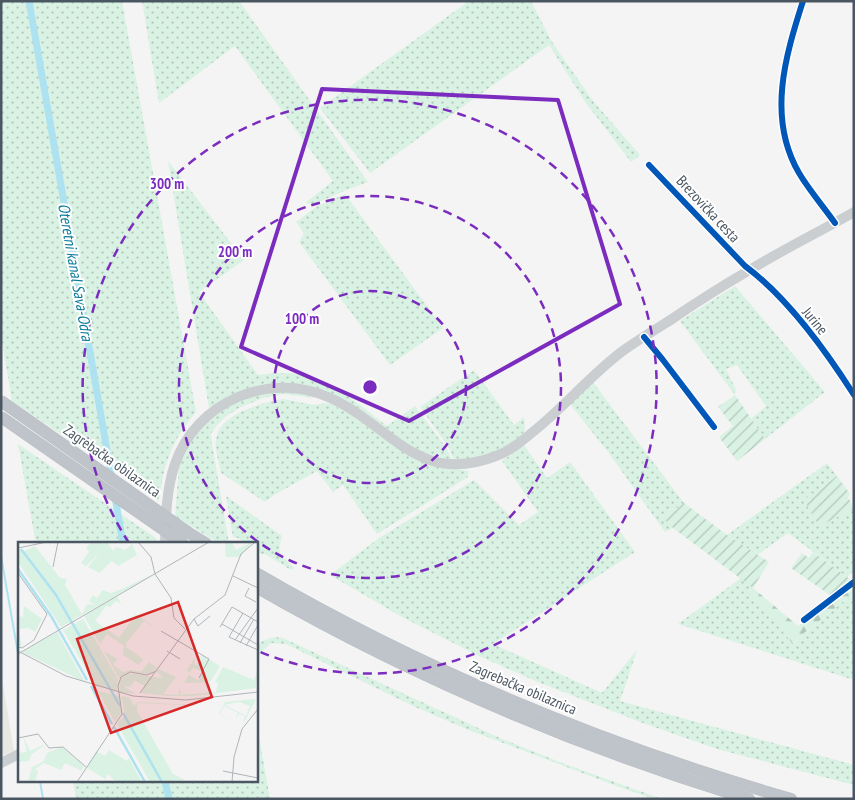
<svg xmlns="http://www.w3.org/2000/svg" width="855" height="800" font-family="'PT Sans Narrow',sans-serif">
<defs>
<pattern id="grass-dots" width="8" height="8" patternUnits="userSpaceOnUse" patternTransform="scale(1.25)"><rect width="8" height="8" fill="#d9f2e3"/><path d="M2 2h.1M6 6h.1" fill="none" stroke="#b2c7bb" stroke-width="1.8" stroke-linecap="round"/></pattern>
<pattern id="forest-firs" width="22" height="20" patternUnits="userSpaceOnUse" patternTransform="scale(1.25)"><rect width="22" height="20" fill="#d9f2e3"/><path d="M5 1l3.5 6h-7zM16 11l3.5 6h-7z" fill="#b2c7bb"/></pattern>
<pattern id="garden-furrows" width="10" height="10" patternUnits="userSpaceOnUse" patternTransform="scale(1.25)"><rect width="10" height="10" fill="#d9f2e3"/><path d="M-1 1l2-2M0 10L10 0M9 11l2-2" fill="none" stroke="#b2c7bb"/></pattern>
</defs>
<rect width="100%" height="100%" fill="#f4f4f4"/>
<path fill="#e8e7e3" d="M1 673 14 751 1 756Z"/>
<g fill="url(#grass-dots)">
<path d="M1 1H122L196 412C171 442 164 463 159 501L12 401 1 336Z"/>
<path d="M142 1H239L368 182 349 189 314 204 305 203 333 181 235 46 159 103Z"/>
<path d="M469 1H531L552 42 593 101 640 155 631 162 586 103 549 45 370 173 320 108Z"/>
<path d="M168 161 244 260 199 292 258 375C317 365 344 393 387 426L415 406 447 449 452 460 423 453 307 386 280 383 258 386 230 395 209 408Z"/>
<path d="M345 194 443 328 390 365 299 242 304 233 296 222 316 207Z"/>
<path d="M735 286 825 392 765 439 751 419 766 406 737 365 726 369 736 390 735 395 680 321Z"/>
<path d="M474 370 514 425 524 417 525 429 522 435 503 449 471 459 454 460 449 448 420 407Z"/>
<path d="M592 381 684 503 669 514 666 520 673 528 665 532 608 452 570 404Z"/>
<path d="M273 392 299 393 316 398 283 394 263 398 239 408 225 417 217 425 211 434 212 443 229 544H220L175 516 179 465 188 445 201 427 224 409 248 397Z"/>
<path d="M283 399 314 405 325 403 331 404 350 414 392 445 417 460 432 465 468 471V477L377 534 343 485 333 492 317 471 276 494 265 502 221 473C219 462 213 446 217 435 223 413 264 402 283 399Z"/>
<path d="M18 444 156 538V544H36Z"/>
<path d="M524 445 547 478 570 462 635 552 493 644 602 693 637 650 620 701 854 765V785L717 749 640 722 538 682 479 656 402 617 330 575 379 538 474 480 519 525 538 512 502 461Z"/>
<path d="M827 463 837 476 804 500 819 525 854 509V571L847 577 788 533 757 555 727 535Z"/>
<path d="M226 496 282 536C276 556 281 554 294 568L291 570 265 554H261L256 551V544H246L238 538 233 537Z"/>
<path d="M741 578 753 588 750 592 794 644 804 633 854 593V680L678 624Z"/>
<path d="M274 637 283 638 500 738 562 763 662 799H654L622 788 469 730 413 706 286 644 271 643 260 653 256 663V647L262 641Z"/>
<path d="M256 719 270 799H76L73 781H256Z"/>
</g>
<path fill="url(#forest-firs)" d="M854 585V593L804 633 793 644 750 592 753 588 798 626Z"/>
<g fill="url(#garden-furrows)">
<path d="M735 395 765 439 737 461 719 437 733 426 718 407Z"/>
<path d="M837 476 850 494 848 497 854 509 819 526 804 500Z"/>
<path d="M684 503 727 535 769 562 753 588 673 528 665 520V518L669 514Z"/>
<path d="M813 552 851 580 830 595 791 568 802 553 809 558Z"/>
</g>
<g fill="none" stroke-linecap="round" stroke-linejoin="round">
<g stroke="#aee2f0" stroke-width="2">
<path d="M1 556 19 659"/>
<path d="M40 781 43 799"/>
</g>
<g stroke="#aee2f0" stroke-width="7">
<path d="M29 1 112 479"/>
<path d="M115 497 123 544"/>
<path d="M165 781 169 799"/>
</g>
<g stroke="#b9bec3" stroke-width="12">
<g id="highway">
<path d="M256 573C424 671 604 745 791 799"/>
<path d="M256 587C411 676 578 747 749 799"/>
</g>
</g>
<g stroke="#ced0d2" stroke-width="8">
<path d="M803 1C785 57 767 118 799 173 809 190 823 206 835 223"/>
<path d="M649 165 745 266C787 297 826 351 854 395"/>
<path d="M644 337 663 360 714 427"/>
<path d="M804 620 854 582"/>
</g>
<g stroke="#caced1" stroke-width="10">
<path d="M165 544C166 517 166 490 175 464 196 402 268 371 328 397 389 423 417 487 496 456 510 451 522 441 534 431 564 407 589 377 620 353 636 341 655 330 672 319 697 302 722 286 748 271 782 250 819 232 854 212"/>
<path d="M1 763 19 754"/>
</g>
<use href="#highway" stroke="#bec4c9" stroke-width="11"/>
<g stroke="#b9bec3" stroke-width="12" stroke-linecap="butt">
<g id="highway-bridge">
<path d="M1 401 189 533 207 544"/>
<path d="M1 417 184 544"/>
</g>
</g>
<use href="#highway-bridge" stroke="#bec4c9" stroke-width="11"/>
<g stroke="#fff" stroke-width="9">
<g id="cycleway">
<path d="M803 1C785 57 767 118 799 173 809 190 823 206 835 223"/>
<path d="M649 165 745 266C787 297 826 351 854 395"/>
<path d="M644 337 663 360 714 427"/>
<path d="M804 620 854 582"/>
</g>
</g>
<use href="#cycleway" stroke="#0057b8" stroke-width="6"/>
</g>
<path fill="none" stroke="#7b2cbf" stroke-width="4" stroke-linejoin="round" d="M322 89 558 100 620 304 409 421 241 347Z"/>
<g fill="none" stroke="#7b2cbf" stroke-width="2.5" stroke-dasharray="9 6">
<circle cx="370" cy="387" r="96"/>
<circle cx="370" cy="387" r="191"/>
<path d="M129 543A287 287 0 1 1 258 651"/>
</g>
<g text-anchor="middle" stroke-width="4" stroke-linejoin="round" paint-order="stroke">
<g font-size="15" fill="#4a5661" stroke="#fff">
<text transform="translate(708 209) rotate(47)" y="5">Brezovička cesta</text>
<text transform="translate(815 321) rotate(51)" y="5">Jurine</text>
<text transform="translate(112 461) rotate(35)" y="5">Zagrebačka obilaznica</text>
<text transform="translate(523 688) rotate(23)" y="5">Zagrebačka obilaznica</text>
</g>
<g font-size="16" font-style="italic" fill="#0c7c9b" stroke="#fff">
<text transform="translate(76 272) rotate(80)" y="6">Oteretni kanal Sava-Odra</text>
</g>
</g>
<g transform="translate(18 542)">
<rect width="240" height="240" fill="#f4f4f4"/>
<path d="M75 0H89L95 9 98 5 107 8 114 2 119 13 100 24 94 19 81 31 70 25 82 10 68 24 63 21 71 10 68 5ZM207 0H214L218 8 234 0 222 15H208ZM17 4 42 36 49 37 47 43 64 72 69 62 78 63 71 59 75 53 79 56 85 48 93 51 104 47 136 32 43 85 0 20V7L6 9ZM99 54 103 62 141 88 126 79 108 101V105L125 117 121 123 105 113 106 104 89 92 82 102 66 74ZM98 59 118 72 101 96 77 79 88 64 92 65ZM6 64 24 77 17 90 11 86 1 87 4 105 0 104V74L5 75ZM65 77 100 137 99 149 78 144 45 88ZM39 90 67 140 4 110ZM86 109 99 117 95 123 105 130 114 128 123 130 131 120 139 126 130 132 110 130 101 136ZM184 113 202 124 198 131 192 140 166 141 171 133 180 139 188 125 184 129 175 126 172 130 168 129 177 116 176 121 178 124 181 120ZM205 125 236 138 240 128 238 146 176 154H152L123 151 127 144 117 139 112 145 105 144 118 152 102 150 101 139 109 131 143 136 144 134 138 130 140 127 158 135 145 152 160 153 162 146 163 153 198 150 200 140H197ZM80 149 101 154 104 169 97 180ZM103 154 112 156 116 164 119 160 174 163 238 157 224 184 227 174 221 172 217 178 220 171 206 164 202 172 214 180 201 172 207 160 186 162 166 163 119 161V169L155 232 167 238 132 240 99 182 107 173ZM221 160 232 164 228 174 206 163ZM91 208 109 219 111 216 124 240H98L90 232 87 237 69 226 78 209 87 214Z" fill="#d9f2e3" fill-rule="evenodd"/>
<path d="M5 194 12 209 25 203 29 211 44 205 65 223 64 229 47 221 43 228 26 221 17 227 20 229 17 240H10L14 225 26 219 29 211 25 204 14 212 11 219 0 220V211L9 210Z" fill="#d9f2e3"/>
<path d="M14 15 40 41 24 52 7 26 10 24 7 19Z" fill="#d9f2e3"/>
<path fill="none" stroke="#aee2f0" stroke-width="2.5" d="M3 7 38 53 102 164M0 27 33 74 69 138M73 144 94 182M105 171 144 240M96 185 127 240"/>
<path fill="none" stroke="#b0b5b9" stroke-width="1" d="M120 0 133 15 137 32 153 56 156 76 167 87M0 6 29 0M35 25 40 0M0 31 29 72 16 98 4 106 0 105M215 34 240 46M231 46 227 54 238 60M225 71 211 95 240 108M176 77 180 84 192 74M204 82 240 103M202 85 214 65 240 80M143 89 191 117 181 136M217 98 240 66M222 101 236 77M228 104 240 83M0 109 48 134 115 154 168 158 240 150M149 109 162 117M0 112 191 0M122 151 137 130M240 151V131M0 196 20 192 31 206 45 205 68 225M205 229 240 236M59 240 104 172 100 144 103 135 112 130 129 133 138 129 176 77 207 53 223 12 237 0M214 240 216 215 224 187 240 167"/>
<path fill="#d62828" fill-opacity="0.15" stroke="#d62828" stroke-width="2.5" d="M160 60 194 155 93 191 59 97Z"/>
<rect width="240" height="240" fill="none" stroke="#4a5661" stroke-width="2.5"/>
</g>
<circle cx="370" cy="387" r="8" fill="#7b2cbf" stroke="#fff" stroke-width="2.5"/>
<g font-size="15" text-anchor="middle" font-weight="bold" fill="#7b2cbf" stroke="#fff" stroke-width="4" stroke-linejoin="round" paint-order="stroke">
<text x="167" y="189">300 m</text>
<text x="235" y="257">200 m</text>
<text x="302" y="324">100 m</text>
</g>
<rect width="855" height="800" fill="none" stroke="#4a5661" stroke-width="5"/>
</svg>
